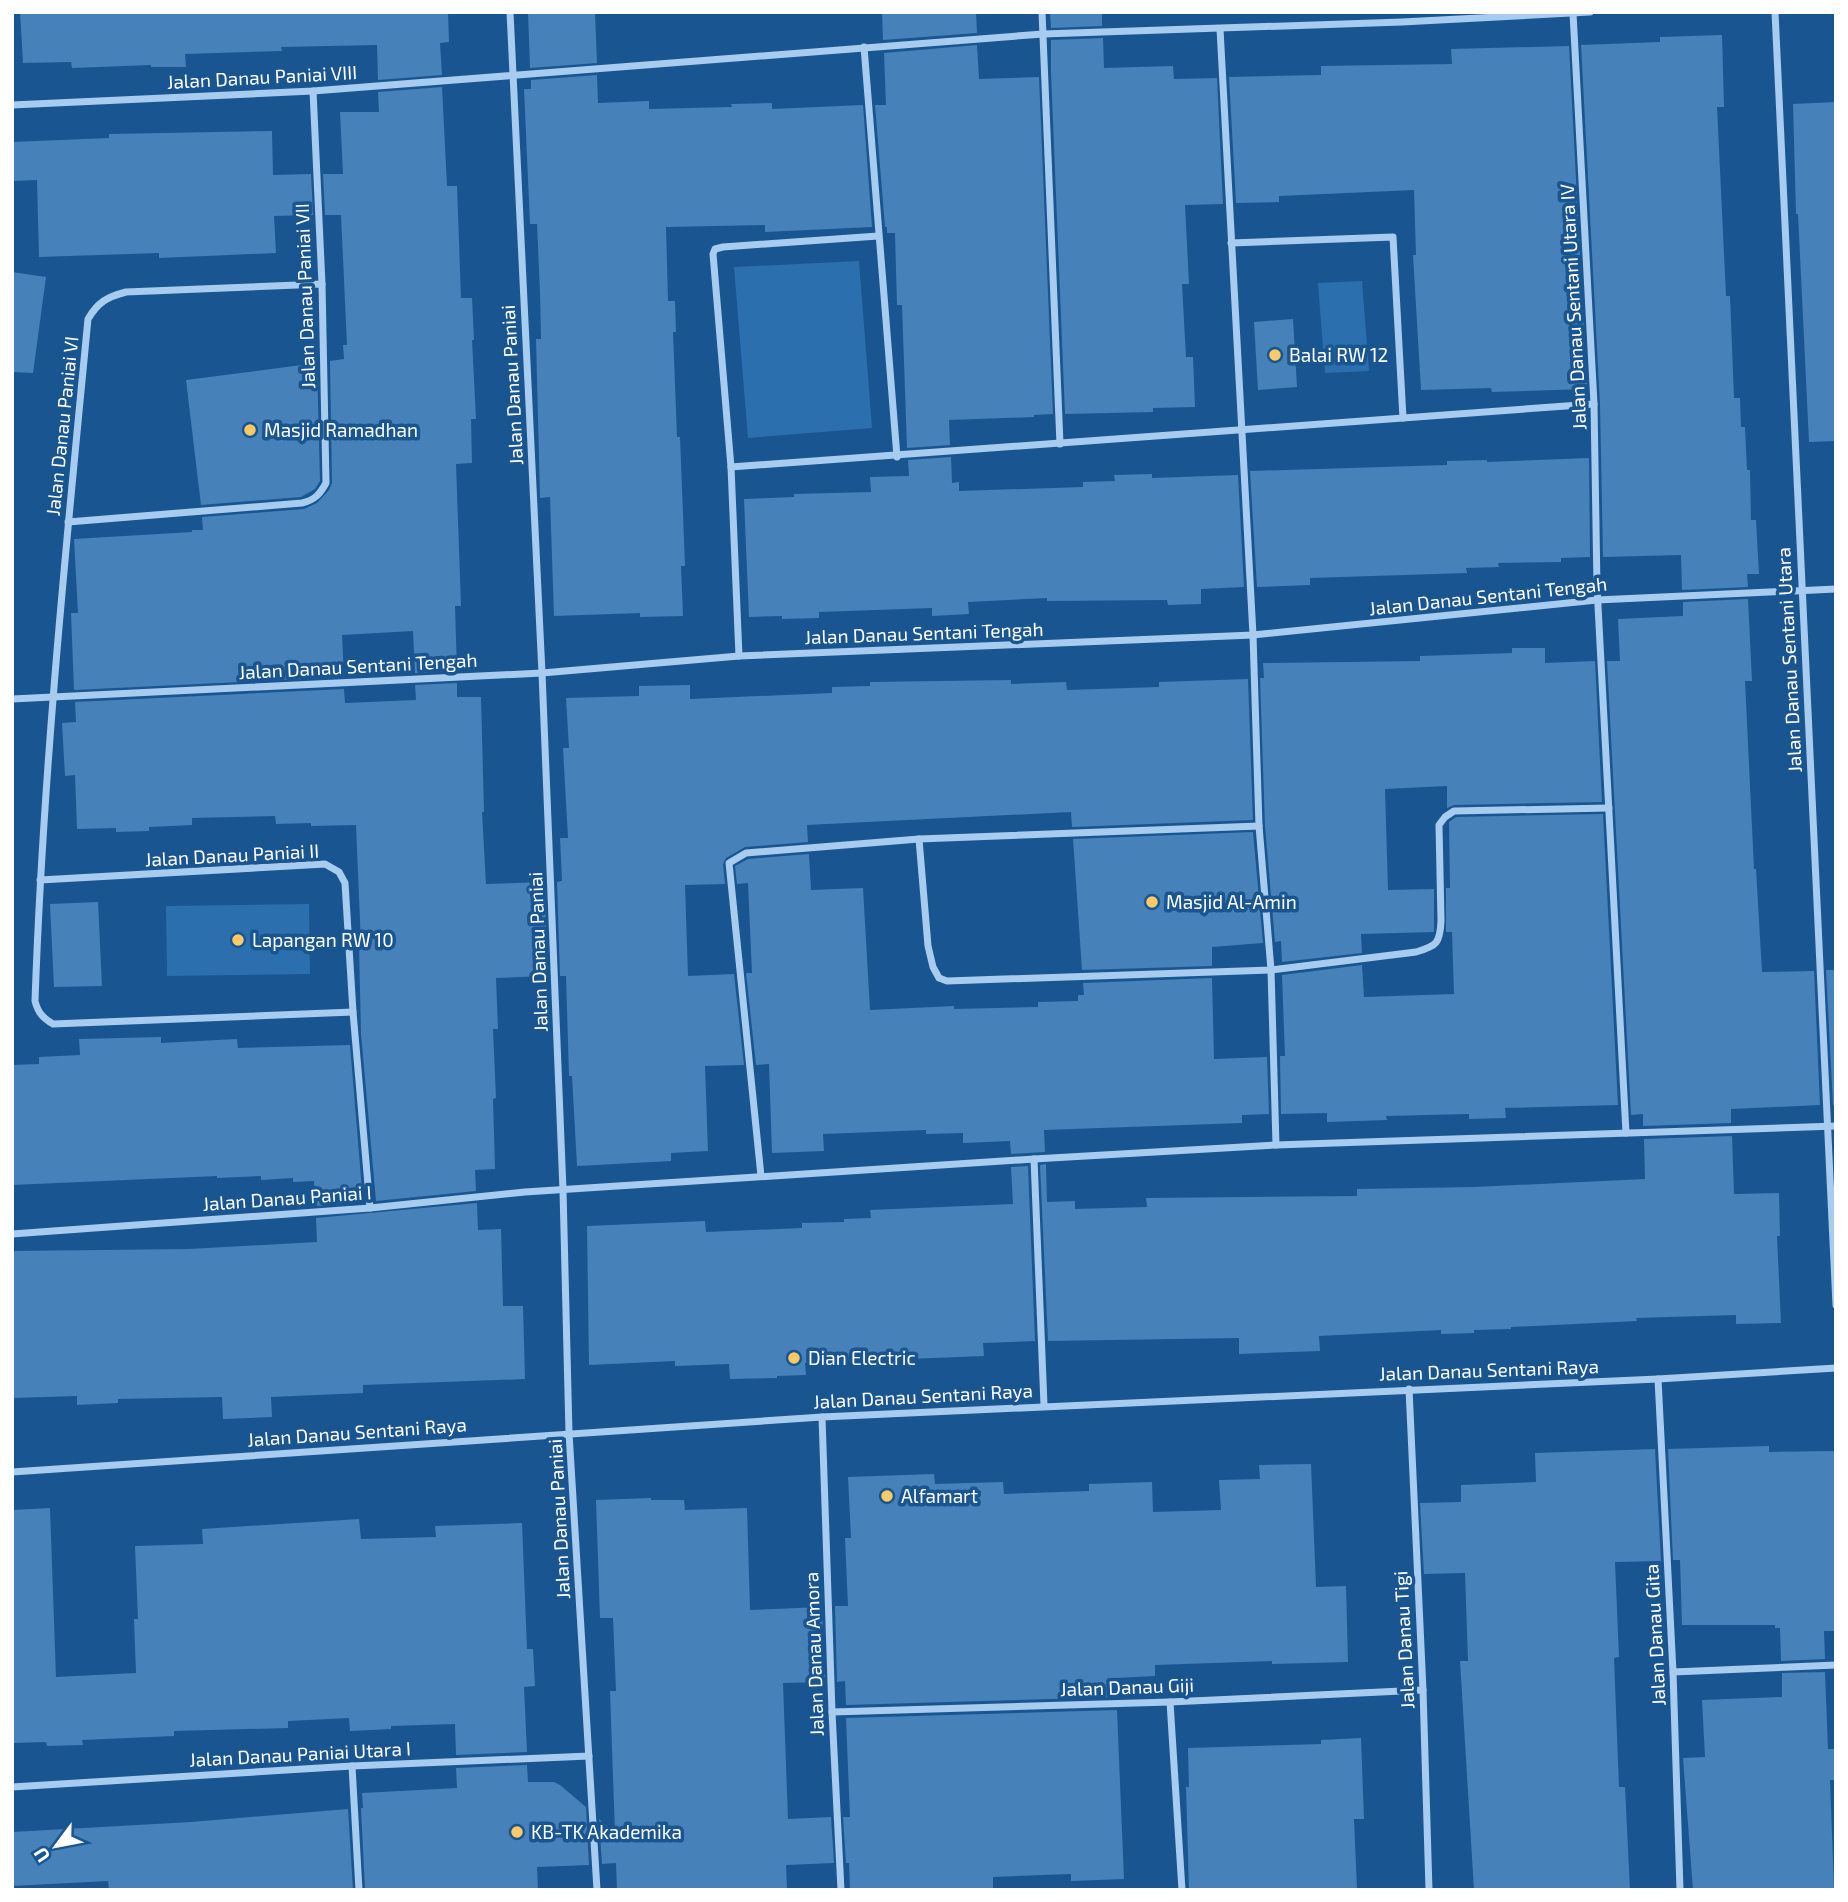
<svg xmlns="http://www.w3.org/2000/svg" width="1848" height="1902" font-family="'Exo 2',sans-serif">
<rect width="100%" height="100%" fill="#195590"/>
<g fill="#2c6faf">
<path d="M859 261 872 428 748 438 734 267Z"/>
<path d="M1362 281 1369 371 1325 373 1318 283Z"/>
<path d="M309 904 310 974 167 976 166 906Z"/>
</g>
<g fill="#4681ba">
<path d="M20 12H448L449 42 440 43 442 75 378 80 377 45 281 47 282 51 185 54 186 67H151V65L72 68 71 62 23 63Z"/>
<path d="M528 12H595L597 63 530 68Z"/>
<path d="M882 12H976L977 33 883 40Z"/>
<path d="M1050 12H1102V26L1051 28Z"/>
<path d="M1722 35 1724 107H1717L1726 296H1730L1734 398H1740L1741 427H1745L1747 470H1750L1751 520H1756L1759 574H1747L1748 587 1682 590 1681 555 1603 557 1600 404 1581 45 1660 42V37Z"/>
<path d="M1103 38 1104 68 1173 66 1174 79 1217 78 1223 204 1185 205 1189 284H1182L1186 357H1193L1195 407 1153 408V412L1065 414 1051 73V40Z"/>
<path d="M977 45 979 79 1039 77 1053 414 1034 415V417L949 420 950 445 907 448 902 305H897L895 233H887V227H885L875 105H886L884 53Z"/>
<path d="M1569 46 1587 389 1492 392 1491 388 1421 390 1413 255H1416L1414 190 1279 196V202L1236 203 1229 77 1321 75V66L1452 64 1451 49Z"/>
<path d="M597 75 598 103 649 101V109L732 107 731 104 772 103V109L863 105 872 227 765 232V225L666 227 668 301H675L676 332H673L677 437H680L685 566H681L683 616 640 617V613L554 616 550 497 540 498 536 339H541L540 292 537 224H530L524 89H531V80Z"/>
<path d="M442 87 447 186H457L461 298H472L474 340H472L476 419H471L472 463 456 464 461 606H455L457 671 415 673 413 631 342 635 344 677 74 690 71 613H78L74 539 192 532V530H203L202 517 304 509 317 503 329 490 332 483 330 361 344 359 343 345H347L341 215H325L323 174H343L340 112H379L378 92Z"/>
<path d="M1836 102V441L1809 442 1798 214H1796L1793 104Z"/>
<path d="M272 131 273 175 311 174 313 215 274 216 276 253 159 258V253L39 257 37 180 12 181V142L109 138V134Z"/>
<path d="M12 272 46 277 33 373 12 372Z"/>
<path d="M1293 319 1297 387 1258 390 1254 322Z"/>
<path d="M317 363 320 481 315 489 301 497 201 505 186 380Z"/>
<path d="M951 457 952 483 959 482V491L1083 487V482L1115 481 1114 475 1152 474V478L1238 475 1244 587 1201 589V604L1168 605 1167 600 1047 601V598L968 602 969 614 932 616V608L819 612V618L782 619V616L749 617 744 499 794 497V494L871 492 870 477 909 476 908 460Z"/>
<path d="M1589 458 1590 557 1561 558V562L1498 563 1499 567 1466 568 1467 573 1310 578V585L1257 587 1250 471 1447 465V461L1487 460V462Z"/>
<path d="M1748 599 1752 681H1745L1754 869H1756L1762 972 1814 971 1820 1105 1731 1109V1123L1643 1126V1114L1631 1115 1607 661H1620L1618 619 1683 616V602Z"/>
<path d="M1512 648H1545V663L1595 661 1602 802 1454 805 1447 808V786L1385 789 1388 890 1434 889V932L1361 934 1362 953 1282 962 1281 941 1275 942 1265 826 1260 678H1264L1263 663 1420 661V656L1512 653Z"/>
<path d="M1248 679 1253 820 1072 827 1071 812 807 825 808 842 745 847 726 858 723 864 725 884 685 885 688 976 734 974 744 1065 705 1066 708 1151 671 1153V1161L577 1166 572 1076H569L566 976H560L557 882 562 881 560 838H568L563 748H569L566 698 639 696V686L690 685V699L832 693V687L870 686V682L1011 680V684L1066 682 1067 690 1159 687V682Z"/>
<path d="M457 683V697H481L484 812H482L486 884 544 882 548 976 496 978 498 1029H493L496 1098 493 1099 495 1169 475 1170 476 1191 376 1201 361 1034 359 944H361L356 825 311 826V823L276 824 275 816 192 818V825L149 827V831L116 832V828L77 829 75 775 65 776 62 723 76 722 75 702 344 689 345 703 416 700 415 685Z"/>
<path d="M1603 814 1618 1105 1505 1108 1506 1118 1469 1119V1114L1386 1116 1387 1120 1327 1122V1113L1281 1114 1280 1056H1285L1282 975 1362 965 1364 997 1454 994 1452 932H1446V888H1450L1449 822 1456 817Z"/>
<path d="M1253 832 1263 943 1212 947V966L1082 970 1073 839Z"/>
<path d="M809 854 811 890 863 888 870 1010 954 1006V1009L1038 1007V1002L1078 1001V995H1084L1083 983 1212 978 1214 1059 1267 1057 1269 1114 1242 1115V1123L1044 1130 1045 1152 1011 1154 1010 1141 963 1143V1133L926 1134V1130L823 1134 824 1151 772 1153 769 1064 756 1065 746 973H752L748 883 737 884 735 866 748 859Z"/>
<path d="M98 902 102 986 54 987 50 904Z"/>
<path d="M1826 970H1836V1105H1833Z"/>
<path d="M161 1037V1043L237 1039 238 1048 350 1045 363 1202 315 1206 314 1181 293 1182V1178L261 1180V1176L217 1178V1176L12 1185V1065L39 1064V1057L80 1055 79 1039Z"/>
<path d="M1732 1136 1734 1194 1779 1193 1780 1236H1777L1781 1323 1736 1324V1315L1636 1318 1637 1321 1511 1327V1329L1474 1330V1333L1441 1334V1330L1319 1336 1320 1351 1239 1354V1338L1048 1341 1040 1165 1046 1164 1047 1202 1075 1201V1209L1147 1207 1146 1198 1357 1196V1189L1474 1187 1645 1179 1644 1139Z"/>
<path d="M1028 1166 1035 1341 983 1343 984 1356 805 1363 806 1375 777 1376V1378L730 1379 729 1364 675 1366V1361L589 1365 587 1226 705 1221 706 1232 802 1228V1223L844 1222V1219L871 1218 870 1210 1013 1204 1011 1167Z"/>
<path d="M477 1203 478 1230 501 1229 503 1306H523L525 1379 363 1385V1393L271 1397 272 1417 223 1419 222 1397 118 1399V1403L77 1405V1396L12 1398V1251L189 1249 317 1242 316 1218Z"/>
<path d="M1769 1446V1452L1836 1451V1631H1824L1825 1659 1781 1661 1780 1628H1775V1625H1682L1680 1560H1673L1668 1449Z"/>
<path d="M1655 1449 1661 1561 1615 1562 1619 1657 1614 1658 1619 1787H1625L1630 1890H1474L1460 1661H1468L1465 1573 1424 1574 1420 1503 1461 1502V1485L1536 1482 1535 1453Z"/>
<path d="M1311 1464 1316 1587 1346 1586 1348 1662 1272 1664V1661L1155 1665V1676L1116 1678 1117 1697 846 1705 845 1681 837 1682 835 1606H848L845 1538H851L848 1477 934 1474 935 1484 1003 1482 1004 1494 1089 1491V1484L1152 1482 1153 1512 1221 1510 1219 1480 1260 1479 1259 1465Z"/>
<path d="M651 1498V1500H684L685 1510 747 1508 750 1610 822 1607 825 1682 783 1683 788 1819 831 1817 834 1863 786 1865 787 1890H617L616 1863 602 1864 599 1819 615 1833 610 1691H616L613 1618H600L596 1500Z"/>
<path d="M50 1508 56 1677 136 1673 134 1619H138L135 1546 203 1544 202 1529 359 1519 361 1539 436 1537 435 1526 522 1523 527 1649H533L535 1686 524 1687 527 1752 456 1755 455 1724 391 1726V1729L350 1731 349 1718 288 1721V1728L174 1731V1736L82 1740 83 1745 47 1746 46 1742 12 1743V1510Z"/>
<path d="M1825 1672 1828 1749H1836V1780H1830L1834 1890H1693L1683 1758 1705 1757 1702 1700 1782 1697V1673Z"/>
<path d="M1117 1710 1124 1879 1071 1881V1874L993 1877V1890H850L849 1863H846L843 1817H850L846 1718Z"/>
<path d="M1361 1738 1364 1819H1354L1357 1890H1189L1186 1787H1189L1188 1748 1321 1744V1740Z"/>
<path d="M527 1765 528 1782H554L560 1785 586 1807 589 1865 537 1867 538 1890H365L361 1808H363L362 1793 457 1788 456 1768Z"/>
<path d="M348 1809 353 1890H109L108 1881 12 1886V1832L191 1822Z"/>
</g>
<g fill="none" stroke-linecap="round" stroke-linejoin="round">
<g stroke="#a7ccef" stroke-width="7">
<path d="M510 12 542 673 563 1190 569 1433 597 1890"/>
<path d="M1042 12 1060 444"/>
<path d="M1775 12 1836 1305"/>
<path d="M1573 13 1594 404 1597 587 1626 1133"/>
<path d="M1220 29 1253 635 1259 826 1271 970 1276 1145"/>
<path d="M864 47 897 457"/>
<path d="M12 105 313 91 1043 34 1402 22 1590 12"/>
<path d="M1231 243 1393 237 1403 418"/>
<path d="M322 284 126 292C107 297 98 302 88 319 66 546 43 773 35 1001 38 1013 43 1018 53 1024L353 1012"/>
<path d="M731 467 1594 404"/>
<path d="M68 522 302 503C315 500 320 494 326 483L322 284 313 91"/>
<path d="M739 656 731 467 713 254 715 249 723 247 878 236"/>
<path d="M12 699 542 673 739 656 1253 635 1597 600 1836 589"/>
<path d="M919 839 928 946 933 967 939 978 947 981 1271 970 1416 952C1437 946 1440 943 1441 921L1439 825 1445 817 1454 811 1609 808"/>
<path d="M40 880 325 864 339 872 345 883 353 1012 370 1208"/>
<path d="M1034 1159 1044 1405"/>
<path d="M761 1176 729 863 746 853 919 839 1259 826"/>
<path d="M12 1234 370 1208 525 1192 1034 1159 1276 1145 1836 1126"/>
<path d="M1658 1379 1673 1672 1680 1890"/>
<path d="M1409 1389 1423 1690 1429 1890"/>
<path d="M822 1417 832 1712 841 1890"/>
<path d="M12 1472 822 1417 1658 1379 1836 1368"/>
<path d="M1673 1672 1836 1665"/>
<path d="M1170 1702 1182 1890"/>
<path d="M832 1712 1170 1702 1423 1690"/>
<path d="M352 1766 359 1890"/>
<path d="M12 1787 352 1766 589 1756"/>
</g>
</g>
<g fill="#ffc965" stroke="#195590" stroke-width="2.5">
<circle cx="1275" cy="355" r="7"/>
<circle cx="250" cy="430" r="7"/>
<circle cx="1152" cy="902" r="7"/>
<circle cx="238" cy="940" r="7"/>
<circle cx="794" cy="1358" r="7"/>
<circle cx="887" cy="1496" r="7"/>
<circle cx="517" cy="1832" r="7"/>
</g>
<g text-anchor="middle" stroke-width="7" stroke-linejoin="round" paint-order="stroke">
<g font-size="19" fill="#fff" stroke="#195590">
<text transform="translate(262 77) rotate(-3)" y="7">Jalan Danau Paniai VIII</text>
<text transform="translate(305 296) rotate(-92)" y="7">Jalan Danau Paniai VII</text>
<text transform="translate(1573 307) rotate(-93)" y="7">Jalan Danau Sentani Utara IV</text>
<text transform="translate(512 385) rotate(-93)" y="7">Jalan Danau Paniai</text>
<text transform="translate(62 426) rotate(-84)" y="7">Jalan Danau Paniai VI</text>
<text transform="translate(1488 596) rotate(-6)" y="7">Jalan Danau Sentani Tengah</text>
<text transform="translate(924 633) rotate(-2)" y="7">Jalan Danau Sentani Tengah</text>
<text transform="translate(1789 660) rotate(-93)" y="7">Jalan Danau Sentani Utara</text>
<text transform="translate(358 666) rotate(-3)" y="7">Jalan Danau Sentani Tengah</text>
<text transform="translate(232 855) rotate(-3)" y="7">Jalan Danau Paniai II</text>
<text transform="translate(538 952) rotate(-92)" y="7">Jalan Danau Paniai</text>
<text transform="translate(287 1198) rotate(-4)" y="7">Jalan Danau Paniai I</text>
<text transform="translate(1489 1370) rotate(-2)" y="7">Jalan Danau Sentani Raya</text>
<text transform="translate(923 1396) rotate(-3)" y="7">Jalan Danau Sentani Raya</text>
<text transform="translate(357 1432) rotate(-4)" y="7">Jalan Danau Sentani Raya</text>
<text transform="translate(559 1519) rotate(-93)" y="7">Jalan Danau Paniai</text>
<text transform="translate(1655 1635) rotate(-93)" y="7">Jalan Danau Gita</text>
<text transform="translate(1404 1640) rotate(-93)" y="7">Jalan Danau Tigi</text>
<text transform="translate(814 1654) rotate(-92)" y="7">Jalan Danau Amora</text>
<text transform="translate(1127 1687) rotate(-2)" y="7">Jalan Danau Giji</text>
<text transform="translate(300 1754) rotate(-3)" y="7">Jalan Danau Paniai Utara I</text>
</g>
<g font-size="19" fill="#fff" stroke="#195590" text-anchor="start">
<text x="1289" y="362">Balai RW 12</text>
<text x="264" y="437">Masjid Ramadhan</text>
<text x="1166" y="909">Masjid Al-Amin</text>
<text x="252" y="947">Lapangan RW 10</text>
<text x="808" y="1365">Dian Electric</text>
<text x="901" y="1503">Alfamart</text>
<text x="531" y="1839">KB-TK Akademika</text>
</g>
</g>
<rect width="1848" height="1902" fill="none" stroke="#ffffff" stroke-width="28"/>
<g transform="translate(56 1846) rotate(238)" stroke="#195590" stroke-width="5" paint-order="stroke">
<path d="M0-5L12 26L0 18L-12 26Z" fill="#ffffff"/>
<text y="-10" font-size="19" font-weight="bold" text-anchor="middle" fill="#ffffff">U</text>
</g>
</svg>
